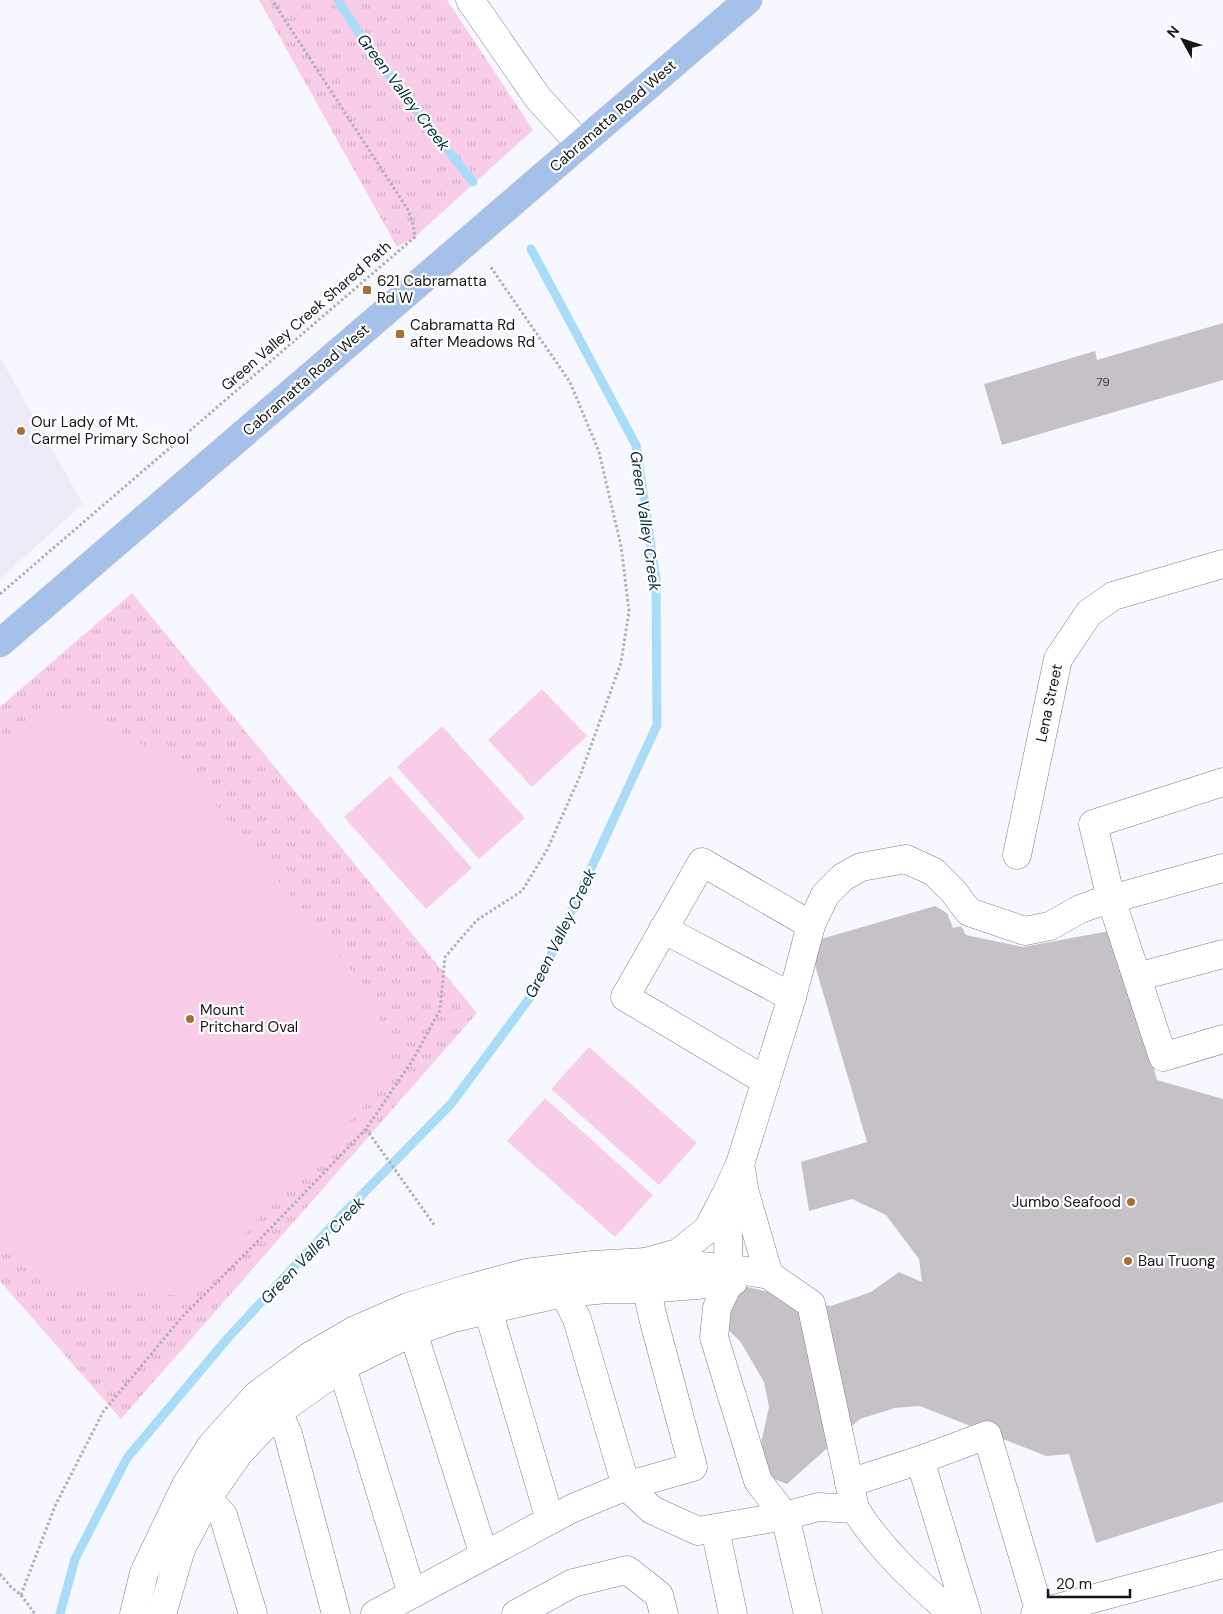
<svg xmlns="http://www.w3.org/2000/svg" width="1223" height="1614" font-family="'DM Sans',sans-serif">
<defs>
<pattern id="park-tufts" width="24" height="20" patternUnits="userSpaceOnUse" patternTransform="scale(1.25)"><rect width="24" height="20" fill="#f9cce9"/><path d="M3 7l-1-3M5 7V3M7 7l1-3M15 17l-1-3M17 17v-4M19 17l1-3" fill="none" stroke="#d5aec7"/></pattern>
</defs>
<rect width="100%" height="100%" fill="#f7f8ff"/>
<path fill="#ececf9" d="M0 357 83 504 0 579Z"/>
<g fill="url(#park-tufts)">
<path d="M259 0H447L533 130 415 237 397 247Z"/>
<path d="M132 593 477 1013 121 1419 0 1281V707Z"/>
</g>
<g fill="#f9cce9">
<path d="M542 689 587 736 532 787 488 740Z"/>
<path d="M74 710 182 764 370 993 391 1045 388 1075 384 1085 216 1265 176 1295 99 1291 67 1285 25 1268 0 1243V753L42 720Z"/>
<path d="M442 726 525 818 479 859 397 767Z"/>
<path d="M390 776 472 868 426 909 344 817Z"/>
<path d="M589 1047 697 1143 659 1185 551 1089Z"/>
<path d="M545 1098 653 1195 615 1237 507 1141Z"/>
</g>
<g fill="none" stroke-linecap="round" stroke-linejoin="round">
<g stroke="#a9dcf6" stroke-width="9">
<path d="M338 0 370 51 473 182"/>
<path d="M60 1614 75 1559 127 1458 227 1339 341 1216 451 1104 534 992 657 725 656 580 636 445 531 249"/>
</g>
</g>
<g fill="#c5c1c7">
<path d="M1223 323V380L1002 445 984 384 1095 351 1097 360Z"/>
<path d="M935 906 947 913 953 928 961 926 966 935 1023 947 1115 930 1157 1080 1223 1099V1502L1096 1543 1069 1454 1046 1456 920 1406 895 1408 860 1419 787 1484 774 1479 757 1461 769 1407 764 1382 740 1341 717 1320 743 1286 831 1306 871 1292 899 1272 922 1282 919 1259 886 1215 852 1199 809 1211 801 1162 867 1142 812 955 821 939Z"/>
</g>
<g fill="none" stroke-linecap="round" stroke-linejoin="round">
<g stroke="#7f8086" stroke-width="29">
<g id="minor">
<path d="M470 0 538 98 580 144"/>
<path d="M1223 782 1093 824 1111 899 1163 1057 1223 1039"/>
<path d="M1017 855 1058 659 1089 613 1113 596 1223 564"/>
<path d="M663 929 792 997"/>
<path d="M1137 977 1223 954"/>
<path d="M766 1081 625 997 702 862 811 925"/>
<path d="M740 1164 745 1193 769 1275"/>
<path d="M564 1293 577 1319 626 1486 693 1467 652 1314 647 1289 646 1262 678 1253 708 1229 725 1196"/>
<path d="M488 1310 550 1520"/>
<path d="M410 1316 413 1332 484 1555"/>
<path d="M342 1367 412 1594"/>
<path d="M278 1412 288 1434 336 1614"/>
<path d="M920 1460 987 1435 1040 1613"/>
<path d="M849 1483 920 1460 967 1614"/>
<path d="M192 1489 207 1499 223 1515 253 1614"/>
<path d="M715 1529 733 1614"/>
<path d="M134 1614 144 1573 186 1485 211 1446 257 1395 310 1356 353 1331 408 1307 467 1289 526 1273 593 1265 646 1262 728 1268 769 1275 811 1304 855 1509"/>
<path d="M162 1614 181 1549 207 1499 239 1453 278 1412 342 1367 413 1332 453 1318 531 1300 564 1293 607 1289H647L733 1282"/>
<path d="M375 1614 571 1509 626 1486 652 1510 698 1531 785 1516 818 1507 855 1509C881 1550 916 1582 953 1614"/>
<path d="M516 1614 573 1583 627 1570 659 1595 664 1614"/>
<path d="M808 1614 785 1516 758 1481 714 1337 717 1308 729 1283 727 1192 740 1164 792 997 811 925 825 895 843 877 861 867 906 859 934 872 953 891 969 912 1025 931 1050 926 1080 909 1097 903 1223 868"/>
<path d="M1035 1614 1223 1564"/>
</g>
</g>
<g stroke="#d5d5d5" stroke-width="29">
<path id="major" d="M0 643 748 0"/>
</g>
<g stroke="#b0b1b6" stroke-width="3" stroke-dasharray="2.5 2.5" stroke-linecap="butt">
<path d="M0 594 415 237 413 224 408 210 272 0"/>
<path d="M366 1129 435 1226"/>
<path d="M0 1574 11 1587 21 1595 35 1614"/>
<path d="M21 1595 55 1506 103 1412 182 1317 262 1237 366 1129 412 1061 440 1010 445 957 477 920 522 891 547 850 580 776 621 663 629 611 621 546 599 452 570 382 490 266"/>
</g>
<use href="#minor" stroke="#fff" stroke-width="28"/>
<use href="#major" stroke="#a6c1e9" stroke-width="28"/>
</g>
<g fill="#ac6d34" stroke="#fff" stroke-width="2">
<rect x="362" y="285" width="10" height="10" rx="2.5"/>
<rect x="395" y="329" width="10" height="10" rx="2.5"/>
<circle cx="21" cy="431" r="5"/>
<circle cx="190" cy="1019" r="5"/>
<circle cx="1131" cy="1202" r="5"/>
<circle cx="1128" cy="1261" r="5"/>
</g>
<g text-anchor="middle" stroke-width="4.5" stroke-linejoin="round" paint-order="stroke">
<g font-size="12" fill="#424144">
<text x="1103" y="386">79</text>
</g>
<g font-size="15" fill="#161618" stroke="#fff">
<text transform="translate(613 116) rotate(-41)" y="5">Cabramatta Road West</text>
<text transform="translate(306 316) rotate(-41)" y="5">Green Valley Creek Shared Path</text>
<text transform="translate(306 380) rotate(-41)" y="5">Cabramatta Road West</text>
<text transform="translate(1049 703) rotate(-78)" y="5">Lena Street</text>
</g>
<g font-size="15" fill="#161618" stroke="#fff" text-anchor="start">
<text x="377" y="286">621 Cabramatta<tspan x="377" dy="17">Rd W</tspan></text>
<text x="410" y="330">Cabramatta Rd<tspan x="410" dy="17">after Meadows Rd</tspan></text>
<text x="31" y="427">Our Lady of Mt.<tspan x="31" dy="17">Carmel Primary School</tspan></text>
<text x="200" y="1015">Mount<tspan x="200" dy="17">Pritchard Oval</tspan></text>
<text x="1121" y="1207" text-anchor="end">Jumbo Seafood</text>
<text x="1138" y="1266">Bau Truong</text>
</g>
<g font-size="16" font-style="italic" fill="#053041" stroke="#fff">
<text transform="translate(404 92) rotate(53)" y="6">Green Valley Creek</text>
<text transform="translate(646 521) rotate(82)" y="6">Green Valley Creek</text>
<text transform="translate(560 933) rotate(-64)" y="6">Green Valley Creek</text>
<text transform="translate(312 1250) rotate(-46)" y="6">Green Valley Creek</text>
</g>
</g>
<g transform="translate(1183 40) rotate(310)" stroke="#ffffff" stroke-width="4" paint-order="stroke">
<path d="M0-4L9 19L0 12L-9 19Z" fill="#161618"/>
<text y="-8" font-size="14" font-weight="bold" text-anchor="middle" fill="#161618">N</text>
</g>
<path d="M1048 1589v8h82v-8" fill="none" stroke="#161618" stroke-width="2.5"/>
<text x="1056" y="1589" font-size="15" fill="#161618" stroke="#ffffff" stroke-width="4" paint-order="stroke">20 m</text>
</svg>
